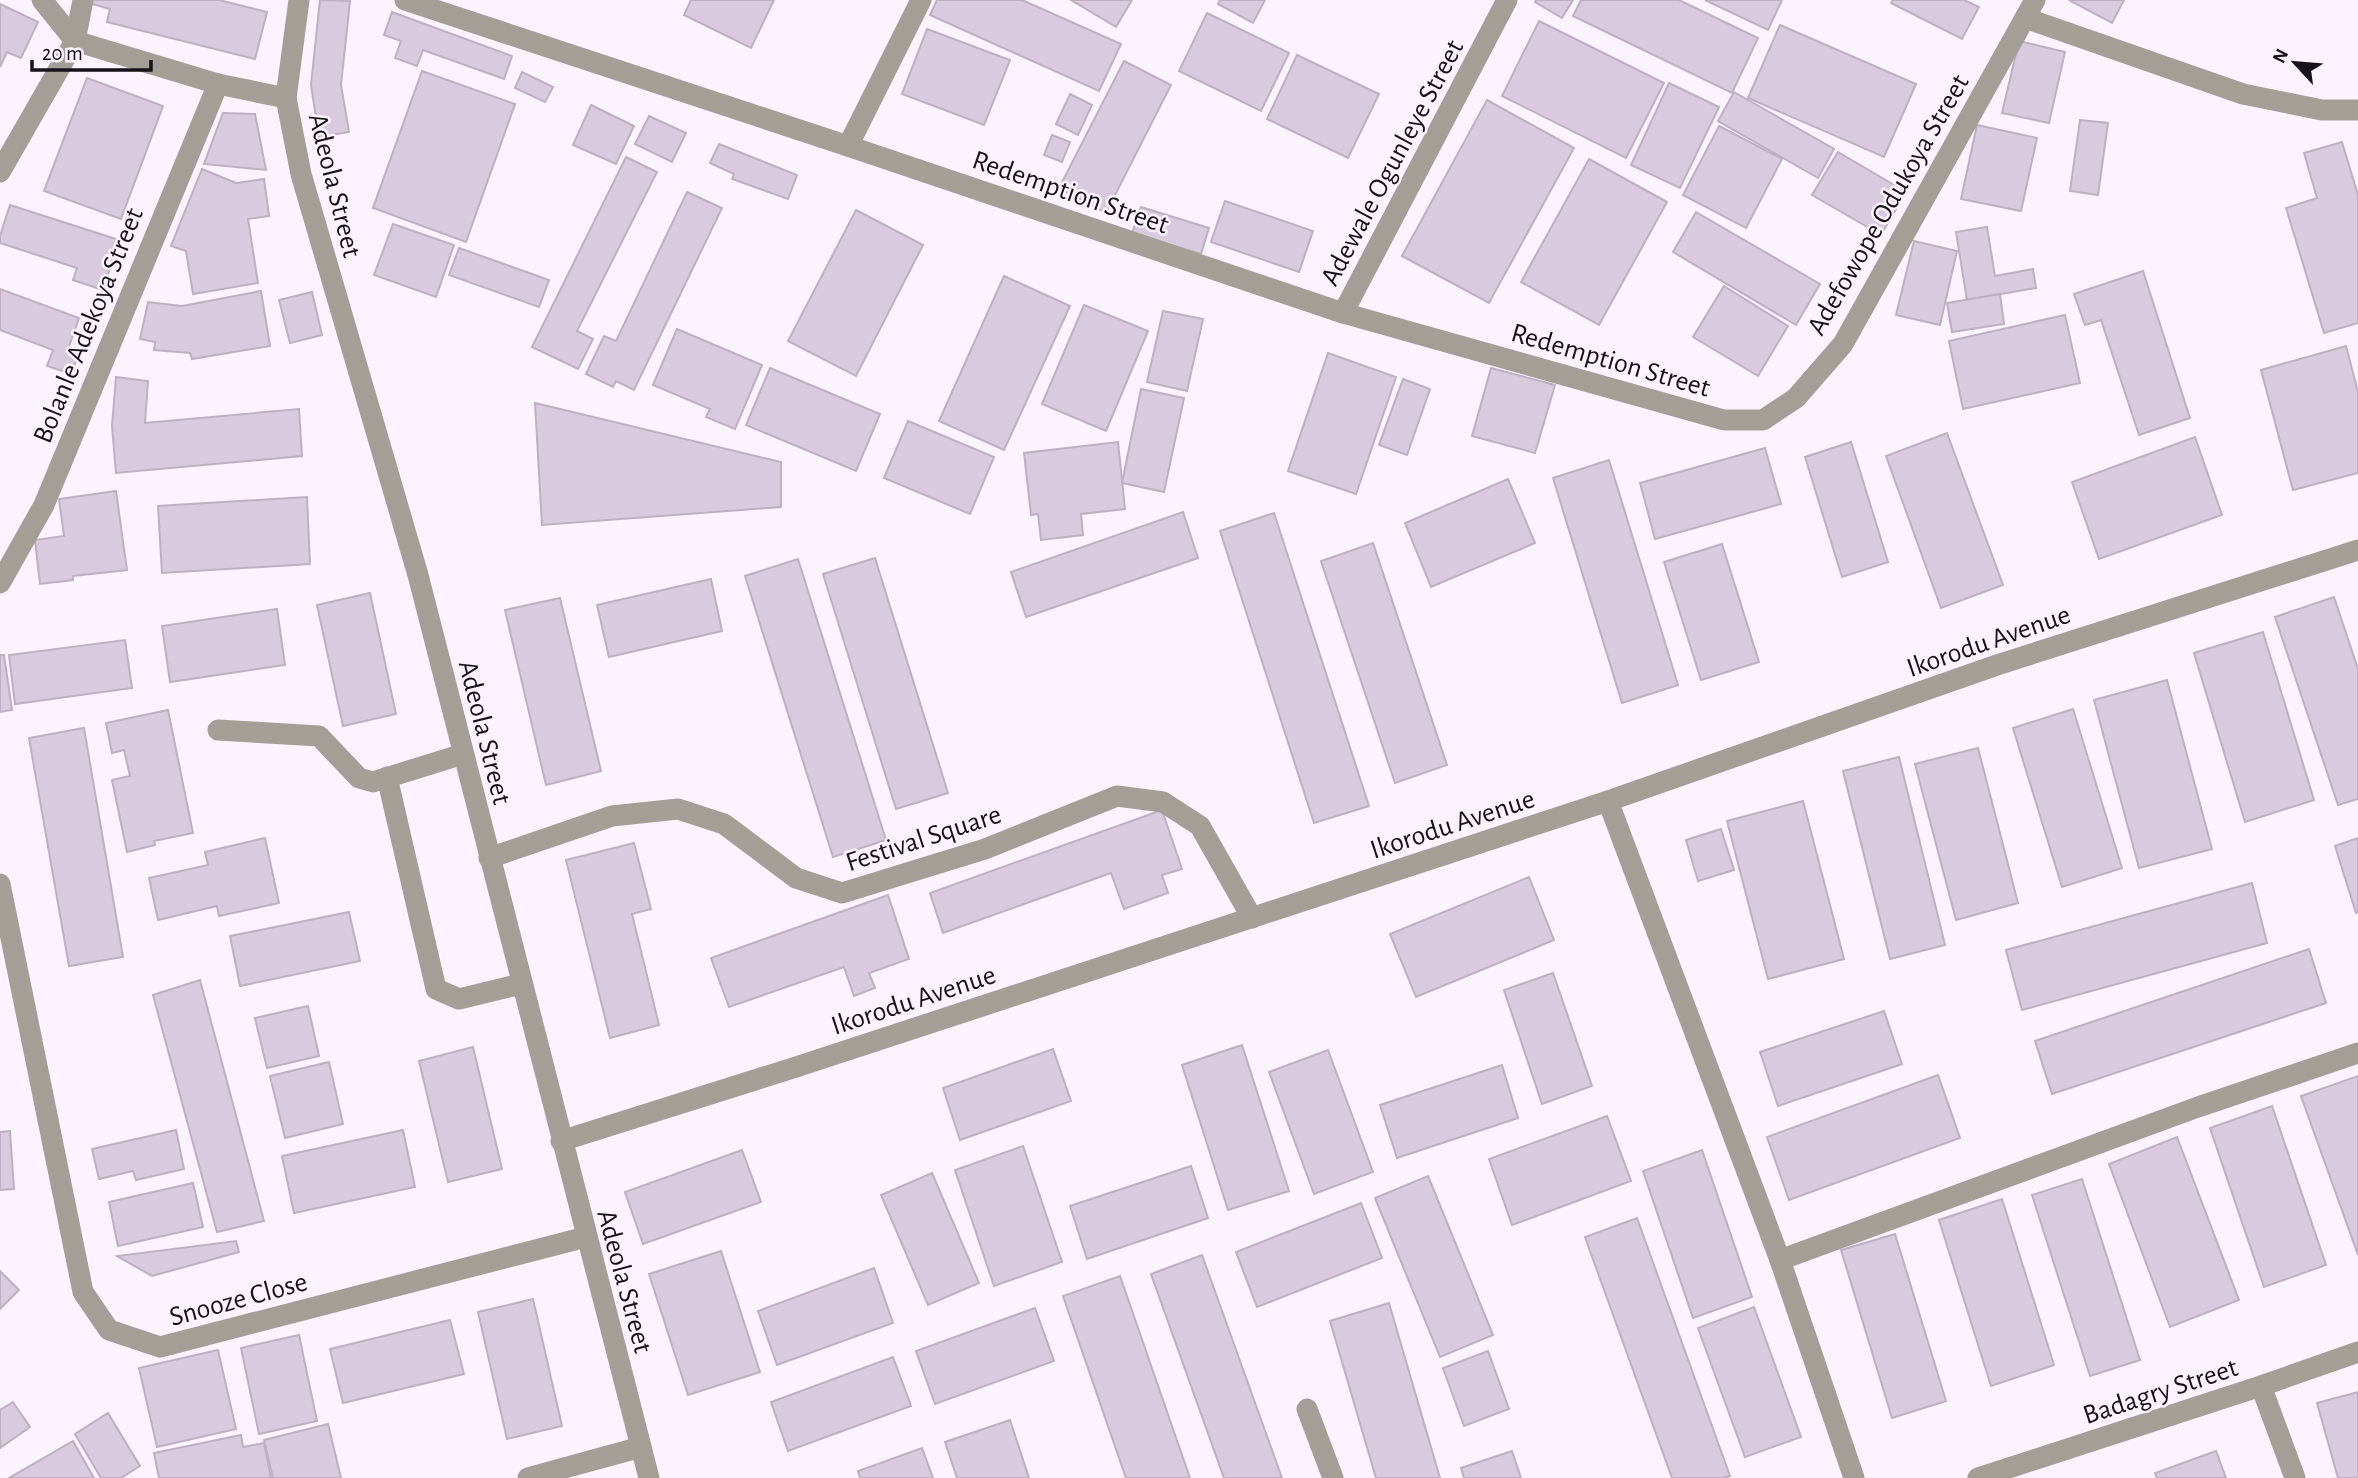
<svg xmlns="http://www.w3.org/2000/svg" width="2358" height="1478" font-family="'Alegreya Sans',sans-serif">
<rect width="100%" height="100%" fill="#fbf3ff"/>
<g fill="#d9cbde" stroke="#bdb0c3" stroke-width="2">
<path d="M90 0H219L267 12 255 59 107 22 110 9 89 3Z"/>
<path d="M320 0 350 1 341 85 349 132 319 137 311 85Z"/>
<path d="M691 0H774L751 48 684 15Z"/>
<path d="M937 0H1022L1121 44 1099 91 930 15Z"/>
<path d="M1071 0H1132L1116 27Z"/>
<path d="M1220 0H1265L1253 23 1218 4Z"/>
<path d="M1536 0H1573L1562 18 1535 2Z"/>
<path d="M1581 0H1679L1758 38 1732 93 1573 16Z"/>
<path d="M1705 0H1782L1768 30Z"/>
<path d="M1893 0H1964L1979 7 1962 39 1891 3Z"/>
<path d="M2069 0H2124L2112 23Z"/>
<path d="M0 4 38 22 21 58 7 52 0 67Z"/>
<path d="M392 12 512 56 504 79 423 50 417 66 395 58 401 41 384 35Z"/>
<path d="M1207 13 1289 53 1261 111 1179 71Z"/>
<path d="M1539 21 1664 83 1626 158 1502 96Z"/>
<path d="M1780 25 1916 84 1884 157 1748 98Z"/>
<path d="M927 29 1010 60 984 125 902 94Z"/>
<path d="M2019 41 2065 52 2049 123 2002 113Z"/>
<path d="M1297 55 1379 94 1348 158 1267 119Z"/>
<path d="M1124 61 1171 85 1106 213 1059 188Z"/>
<path d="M422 71 515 104 466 242 373 208Z"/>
<path d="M522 72 553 87 545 102 515 88Z"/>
<path d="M87 78 163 106 121 219 44 191Z"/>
<path d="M1669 83 1719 107 1680 188 1631 165Z"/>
<path d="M1734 92 1834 149 1818 178 1718 121Z"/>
<path d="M1070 94 1092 105 1078 135 1056 124Z"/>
<path d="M1487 100 1574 148 1489 303 1402 256Z"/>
<path d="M591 105 634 126 616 164 573 145Z"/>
<path d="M223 113 255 114 266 170 204 164Z"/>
<path d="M649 116 686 133 672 162 635 144Z"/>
<path d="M2080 120 2108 123 2098 195 2070 191Z"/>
<path d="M1977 125 2037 138 2021 211 1961 199Z"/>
<path d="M1719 126 1782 159 1746 228 1683 195Z"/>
<path d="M1052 135 1070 142 1062 162 1044 155Z"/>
<path d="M2342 142 2358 195V323L2324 333 2286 208 2317 198 2304 153Z"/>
<path d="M719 144 797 175 788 199 732 179 734 174 710 163Z"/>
<path d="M1838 152 1906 192 1881 235 1812 195Z"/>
<path d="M626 157 657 172 577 331 593 339 578 369 532 347Z"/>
<path d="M1589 159 1667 202 1599 325 1521 282Z"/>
<path d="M202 169 236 183 264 179 269 216 248 219 258 283 193 294 186 251 171 246Z"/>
<path d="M687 192 722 208 634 390 616 381 613 387 586 374 604 336 616 341Z"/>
<path d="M1225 201 1313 231 1299 272 1211 242Z"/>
<path d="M10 205 119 240 103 290 73 280 77 268 0 243V236Z"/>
<path d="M1141 207 1209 228 1201 254 1132 233Z"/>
<path d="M856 210 923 245 856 376 788 341Z"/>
<path d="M1696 212 1820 284 1796 325 1673 252Z"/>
<path d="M393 224 454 245 436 297 374 275Z"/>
<path d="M1987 227 1995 276 2033 269 2036 288 1967 300 1956 232Z"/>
<path d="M1914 241 1957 251 1940 325 1896 315Z"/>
<path d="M459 248 549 280 539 307 449 275Z"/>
<path d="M2143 271 2190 418 2139 435 2101 320 2085 325 2074 294Z"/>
<path d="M1004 276 1070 306 1004 450 939 421Z"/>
<path d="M1724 286 1788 326 1758 376 1693 337Z"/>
<path d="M0 289 79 318 67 352 78 356 71 374 47 366 53 350 0 330Z"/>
<path d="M261 291 270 346 192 359 190 353 154 350 155 342 140 339 148 302 182 306Z"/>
<path d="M312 292 322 335 290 343 279 300Z"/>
<path d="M2000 294 2004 324 1952 332 1947 303Z"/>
<path d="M1084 305 1148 331 1106 431 1042 404Z"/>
<path d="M1163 311 1203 319 1187 391 1147 382Z"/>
<path d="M2065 315 2080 383 1963 409 1949 341Z"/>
<path d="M677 329 762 365 735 429 706 417 710 409 653 385Z"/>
<path d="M2346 346 2358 392V473L2293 490 2261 370Z"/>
<path d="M1328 353 1396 377 1356 494 1288 471Z"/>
<path d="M770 368 880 414 856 471 746 425Z"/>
<path d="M1491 368 1555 385 1535 453 1472 436Z"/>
<path d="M116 377 148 381 145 423 299 409 302 456 116 473 112 426Z"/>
<path d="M1403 379 1430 389 1407 455 1379 445Z"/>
<path d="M1141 389 1184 398 1164 492 1122 483Z"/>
<path d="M535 403 781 462V507L542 525Z"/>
<path d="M908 421 994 457 970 514 884 478Z"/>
<path d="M1947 433 2003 585 1941 608 1886 456Z"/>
<path d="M2195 437 2222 515 2099 559 2072 482Z"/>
<path d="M1118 442 1125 509 1081 514 1083 535 1041 540 1038 514 1031 515 1024 453Z"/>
<path d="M1851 442 1888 562 1842 577 1805 457Z"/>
<path d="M1765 448 1781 504 1655 539 1640 483Z"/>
<path d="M1609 460 1678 685 1622 703 1553 478Z"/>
<path d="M1508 479 1535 543 1431 587 1405 523Z"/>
<path d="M116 491 127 570 73 576V580L40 584 35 540 64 536 59 499Z"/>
<path d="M307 497 310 564 162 573 158 506Z"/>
<path d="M1183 512 1198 558 1026 617 1011 572Z"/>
<path d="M1274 513 1369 806 1314 823 1220 531Z"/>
<path d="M1373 543 1447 765 1395 783 1321 561Z"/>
<path d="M1722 544 1759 662 1701 680 1664 562Z"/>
<path d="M875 558 948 793 896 809 823 574Z"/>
<path d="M798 559 886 840 833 857 745 576Z"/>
<path d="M711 579 722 631 609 657 597 605Z"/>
<path d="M370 593 396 714 343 726 317 605Z"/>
<path d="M2334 597 2358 669V799L2338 805 2275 617Z"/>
<path d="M560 598 601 771 546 785 505 610Z"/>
<path d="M277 609 285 665 170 682 162 626Z"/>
<path d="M2263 632 2314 800 2245 822 2194 653Z"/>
<path d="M125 640 132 688 15 704 9 655Z"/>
<path d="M0 655H4L12 710 0 712Z"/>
<path d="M2167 680 2212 849 2139 868 2094 700Z"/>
<path d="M2073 709 2122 868 2062 887 2013 728Z"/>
<path d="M168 710 193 833 154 841 155 845 127 852 112 780 130 776 124 750 112 753 106 723Z"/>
<path d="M84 728 123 957 69 966 29 738Z"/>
<path d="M1978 748 2018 903 1956 920 1915 764Z"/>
<path d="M1899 757 1945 945 1890 959 1843 771Z"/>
<path d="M1803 801 1844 959 1768 979 1727 821Z"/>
<path d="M1162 810 1182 869 1162 875 1168 893 1124 909 1111 873 943 933 930 893Z"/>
<path d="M1721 829 1734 870 1698 881 1686 840Z"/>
<path d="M265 838 279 903 219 916 217 906 158 920 149 878 208 865 205 852Z"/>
<path d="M2358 838V912L2356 913 2335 846Z"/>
<path d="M634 843 651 909 632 914 659 1025 610 1038 566 860Z"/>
<path d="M1529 877 1554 940 1416 997 1390 934Z"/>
<path d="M2252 883 2267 943 2022 1010 2006 950Z"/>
<path d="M888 895 909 959 869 973 875 988 854 996 844 967 729 1007 711 958Z"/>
<path d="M349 912 360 961 240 986 230 936Z"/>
<path d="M2309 949 2326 1003 2052 1094 2035 1041Z"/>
<path d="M1553 973 1592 1086 1542 1104 1504 990Z"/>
<path d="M200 980 264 1221 217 1232 153 995Z"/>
<path d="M308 1006 319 1056 267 1068 255 1018Z"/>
<path d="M1884 1011 1902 1064 1778 1106 1760 1052Z"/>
<path d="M1242 1045 1289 1191 1228 1210 1182 1065Z"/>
<path d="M473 1047 502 1169 448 1182 419 1061Z"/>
<path d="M1053 1049 1071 1101 960 1140 943 1088Z"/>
<path d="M1328 1050 1373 1172 1314 1194 1269 1072Z"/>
<path d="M329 1062 343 1124 285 1138 270 1076Z"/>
<path d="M1502 1065 1518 1118 1397 1158 1380 1105Z"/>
<path d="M1938 1075 1960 1138 1789 1200 1767 1137Z"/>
<path d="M2358 1076V1255L2301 1096Z"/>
<path d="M2272 1106 2326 1265 2264 1287 2210 1128Z"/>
<path d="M1607 1116 1631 1181 1512 1225 1489 1159Z"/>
<path d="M176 1130 184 1169 136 1180 133 1171 99 1179 92 1149Z"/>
<path d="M403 1130 415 1187 294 1213 282 1156Z"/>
<path d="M10 1131 14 1189 0 1190V1132Z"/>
<path d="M2177 1137 2239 1300 2170 1327 2109 1164Z"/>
<path d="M1023 1146 1062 1262 994 1286 955 1170Z"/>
<path d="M742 1150 761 1202 643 1244 625 1192Z"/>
<path d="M1702 1150 1752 1297 1693 1318 1643 1171Z"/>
<path d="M1191 1166 1208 1218 1087 1259 1070 1206Z"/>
<path d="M932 1173 979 1283 928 1305 881 1195Z"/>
<path d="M1428 1176 1493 1335 1440 1357 1375 1198Z"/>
<path d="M2082 1179 2140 1360 2090 1376 2032 1195Z"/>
<path d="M193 1183 203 1227 118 1246 109 1202Z"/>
<path d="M2002 1199 2054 1365 1991 1386 1939 1220Z"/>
<path d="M1361 1203 1382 1258 1257 1307 1236 1252Z"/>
<path d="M1637 1218 1730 1476 1723 1478H1672L1585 1237Z"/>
<path d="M1895 1234 1946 1401 1892 1418 1841 1250Z"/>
<path d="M236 1241 239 1252 152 1276 117 1256Z"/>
<path d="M721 1251 760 1372 688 1395 649 1274Z"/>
<path d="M1202 1255 1282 1478H1224L1151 1274Z"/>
<path d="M874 1268 893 1323 777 1365 758 1311Z"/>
<path d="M0 1271 19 1290 0 1309Z"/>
<path d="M1120 1276 1190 1478H1126L1063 1296Z"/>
<path d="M533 1299 562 1426 507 1439 478 1312Z"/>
<path d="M1389 1303 1440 1478H1376L1330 1321Z"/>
<path d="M1754 1307 1801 1437 1745 1457 1698 1328Z"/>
<path d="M1035 1308 1054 1361 935 1404 916 1351Z"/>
<path d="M450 1320 464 1374 343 1403 330 1349Z"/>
<path d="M299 1335 317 1421 259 1434 241 1348Z"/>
<path d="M218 1350 236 1429 157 1447 139 1368Z"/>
<path d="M1488 1351 1509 1409 1464 1426 1443 1368Z"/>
<path d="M893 1357 911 1406 788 1451 771 1402Z"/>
<path d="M2358 1392V1478H2338L2317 1403Z"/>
<path d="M13 1402 30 1427 0 1448V1410Z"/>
<path d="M108 1413 140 1466 121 1478H101L75 1434Z"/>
<path d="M1010 1420 1029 1478H957L945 1442Z"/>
<path d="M328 1424 341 1478H273L264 1440Z"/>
<path d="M241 1435 243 1447 264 1443 271 1478H159L154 1453Z"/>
<path d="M73 1441 94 1478H9Z"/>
<path d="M922 1448 933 1478H860L858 1471Z"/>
<path d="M1512 1451 1521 1478H1464L1461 1468Z"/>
<path d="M2216 1451 2226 1478H2157L2155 1473Z"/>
</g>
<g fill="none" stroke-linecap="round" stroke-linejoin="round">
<g stroke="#a39f96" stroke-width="21">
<path d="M218 730 319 736 359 778 373 782 463 754"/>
<path d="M387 777 436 989 459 999 521 984"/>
<path d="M528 1478 641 1447"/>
</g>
<g stroke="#a39f96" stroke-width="21">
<path d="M42 0 75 41 218 84 286 98"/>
<path d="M299 0 286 98 301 174 418 575 649 1478"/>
<path d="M405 0 848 146 1343 313 1724 420H1763L1796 398 1843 344 2035 0"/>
<path d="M2025 18 2243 94 2322 110H2358"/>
<path d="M848 146 921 0"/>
<path d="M0 172 75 41 83 0"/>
<path d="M1343 313 1507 0"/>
<path d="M0 583 44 505 218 84"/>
<path d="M1608 801 1780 1260 1854 1478"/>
<path d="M489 858 612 816 678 809 724 824 796 878 842 893 985 849 1117 796 1163 802 1200 826 1252 918"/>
<path d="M0 884 83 1292 109 1330 160 1347 586 1237"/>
<path d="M561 1141 793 1068 1608 801 1997 665 2358 550"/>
<path d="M1780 1260 2198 1107 2358 1053"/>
<path d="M2261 1386 2295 1478"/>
<path d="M1307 1409 1333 1478"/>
<path d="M1978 1478 2261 1386 2358 1352"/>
</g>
</g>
<g text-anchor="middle" stroke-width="5" stroke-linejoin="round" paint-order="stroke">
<g font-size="28" fill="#171219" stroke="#fbf3ff">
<text transform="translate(1391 162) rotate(-62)" y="10">Adewale Ogunleye Street</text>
<text transform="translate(336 185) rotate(76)" y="10">Adeola Street</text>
<text transform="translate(1071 191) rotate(19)" y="10">Redemption Street</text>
<text transform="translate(1887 204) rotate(-60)" y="10">Adefowope Odukoya Street</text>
<text transform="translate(87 325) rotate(-68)" y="10">Bolanle Adekoya Street</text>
<text transform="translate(1611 359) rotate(16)" y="10">Redemption Street</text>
<text transform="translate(1988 640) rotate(-19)" y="10">Ikorodu Avenue</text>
<text transform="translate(486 732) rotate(76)" y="10">Adeola Street</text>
<text transform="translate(1452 823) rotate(-18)" y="10">Ikorodu Avenue</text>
<text transform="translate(923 837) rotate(-18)" y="10">Festival Square</text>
<text transform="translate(913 999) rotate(-18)" y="10">Ikorodu Avenue</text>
<text transform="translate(626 1281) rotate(75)" y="10">Adeola Street</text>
<text transform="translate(238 1298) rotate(-15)" y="10">Snooze Close</text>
<text transform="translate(2160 1390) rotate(-18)" y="10">Badagry Street</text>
</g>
</g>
<g transform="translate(2295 63) rotate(296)" stroke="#fbf3ff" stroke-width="5" paint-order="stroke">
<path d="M0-5L12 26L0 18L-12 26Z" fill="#171219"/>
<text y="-10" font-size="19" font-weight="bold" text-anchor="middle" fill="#171219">N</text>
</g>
<path d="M32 60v10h119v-10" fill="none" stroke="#171219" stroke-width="3.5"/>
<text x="42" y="60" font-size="21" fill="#171219" stroke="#fbf3ff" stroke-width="5" paint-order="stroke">20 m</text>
</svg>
